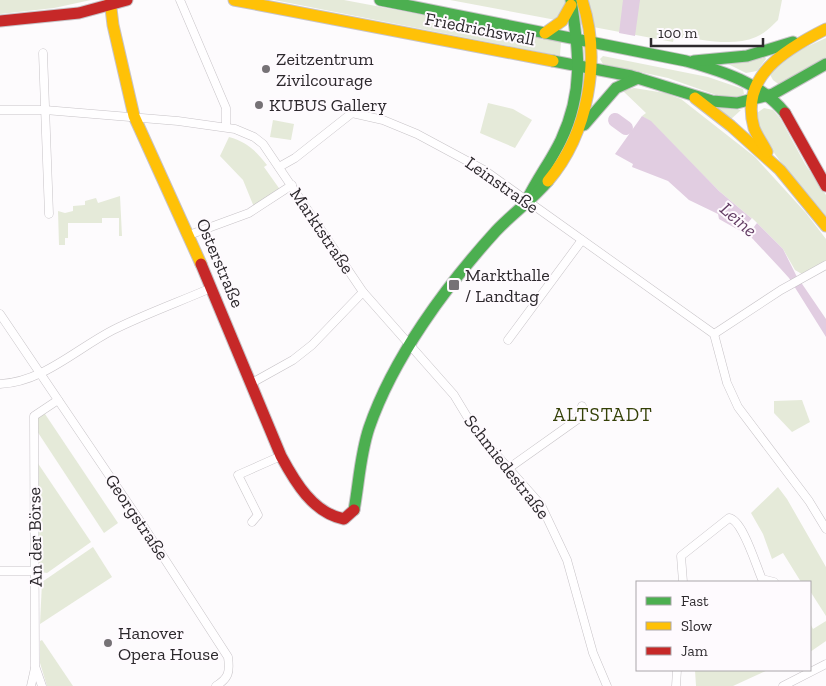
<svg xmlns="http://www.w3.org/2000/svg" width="826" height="686" font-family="'Zilla Slab',serif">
<rect width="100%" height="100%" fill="#fdfbfd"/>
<g fill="#e5ead9">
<path d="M0 0H91L54 8 0 14Z"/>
<path d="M274 0H344L561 41 560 56Z"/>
<path d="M450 0H782L778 20C772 26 764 34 756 37 730 48 701 38 674 37L673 42Z"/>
<path d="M826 38V57L781 86 773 80 768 71 791 54Z"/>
<path d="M603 56 708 77 743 89 744 94 737 97 719 96 668 78 603 64 600 59Z"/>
<path d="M765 57 766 59 757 71 746 73 728 64Z"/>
<path d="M634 88 665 93 681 99 755 157 806 213 826 239V265L807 277 795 270 783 249 757 223 719 191 651 122 642 116 646 113 623 91Z"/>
<path d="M488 103 513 109 532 120 515 148 480 133Z"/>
<path d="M711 107 741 110 729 121Z"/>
<path d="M764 108 773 110 780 118 805 164 826 195V216C808 193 756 142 757 113Z"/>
<path d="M273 120 294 124 291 140 270 137Z"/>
<path d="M229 137C247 142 256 151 267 165L264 167 281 191 254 207 243 180 220 156Z"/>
<path d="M120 196 122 236H119V218H102V223H68V238H65V245H59L58 211 65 213 73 211V206L85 205V201L96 198 98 203Z"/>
<path d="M802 400 810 422 792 432 774 413V401Z"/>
<path d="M43 411 118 523 104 533 35 428V417Z"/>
<path d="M35 459 91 542 47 573 36 571Z"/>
<path d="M778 487 787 499 826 567V616L810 591V582H801L783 553 772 559 763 534 751 513Z"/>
<path d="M93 547 112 577 40 624 42 582Z"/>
<path d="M826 621V641L810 652V623L813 629Z"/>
<path d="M42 640 73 686H47L40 663V641Z"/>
<path d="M695 670H768L733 686H696Z"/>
</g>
<g fill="#e1cde1">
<path d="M623 0H640L635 36 619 33Z"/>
<path d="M642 116 651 121 719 191 757 223 783 249 796 275 826 319V337L789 278 779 267 751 237 719 219 718 214 689 200 668 181 632 167 633 164 615 154Z"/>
</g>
<path fill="#fdfbfd" d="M752 218 757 223 747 236 741 231Z"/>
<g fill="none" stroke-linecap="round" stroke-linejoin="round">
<path stroke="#e1cde1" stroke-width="14" d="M615 120 626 128"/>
<g stroke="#c7c3c7" stroke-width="9">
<g id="street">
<path d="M180 0 226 108V127"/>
<path d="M43 53 49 214"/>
<path d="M0 110H45L178 121 235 129 254 137 263 144 363 292 454 395 477 433 541 505 567 560 593 653 607 686"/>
<path d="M279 167 295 158 352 113 383 120 417 134 484 170 714 334 727 383 738 407 809 501 826 529"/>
<path d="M189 235 249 213 292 185"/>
<path d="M0 314 142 524 228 657C230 672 229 678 216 686"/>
<path d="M714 334 781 290 826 265"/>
<path d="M508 340 582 240"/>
<path d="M0 384C43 382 76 349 113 330 145 314 179 302 211 288"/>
<path d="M250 384 293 360 312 345 363 292"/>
<path d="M509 468 578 419 582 406"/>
<path d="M252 522 258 515 238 475 281 456"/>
<path d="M0 571H36"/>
<path d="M683 582 681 556 729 518C743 520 756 566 762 579L774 582"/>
<path d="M31 686 35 668"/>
<path d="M42 686 35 666 34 416 58 400"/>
<path d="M676 686 677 670"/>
<path d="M783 686 826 664"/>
</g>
</g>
<g stroke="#c7c3c7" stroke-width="13">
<g id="fast">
<path d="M380 0 686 61C722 71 761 83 785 113"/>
<path d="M553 61 631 76 712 101 737 103 773 94 826 64"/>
<path d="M694 61 747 56 793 42"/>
<path d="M584 125 616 88 638 78"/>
<path d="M527 200C537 179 551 161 561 140 584 91 579 51 571 0"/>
<path d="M354 510C359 483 360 455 369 428 393 358 446 286 496 231 512 214 532 200 548 181"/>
</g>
</g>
<g stroke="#c7c3c7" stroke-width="13">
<g id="slow">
<path d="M110 0 113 25 134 116 201 264"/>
<path d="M234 0 553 61"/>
<path d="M545 33 562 21 571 5"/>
<path d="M695 98 731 126 780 170 826 226"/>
<path d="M767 152C763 144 757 136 754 128 739 76 786 49 826 29"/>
<path d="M548 181C588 134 602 60 582 0"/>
</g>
</g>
<g stroke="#c7c3c7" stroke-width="13">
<g id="jam">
<path d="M0 21 79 13 127 0"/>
<path d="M785 113 826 186"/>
<path d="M201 264 281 456C295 482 313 513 344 519L354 510"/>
</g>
</g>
<use href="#street" stroke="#fffeff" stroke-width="8"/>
<use href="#fast" stroke="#4caf50" stroke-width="11"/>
<use href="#slow" stroke="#ffc107" stroke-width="11"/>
<use href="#jam" stroke="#c62828" stroke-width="11"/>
</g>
<g fill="#767276" stroke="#fefafe" stroke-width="2">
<circle cx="266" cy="69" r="5"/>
<circle cx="259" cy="105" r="5"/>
<rect x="448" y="279" width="12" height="12" rx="2.5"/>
<circle cx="108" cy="643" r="5"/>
</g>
<g text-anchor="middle" stroke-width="4" stroke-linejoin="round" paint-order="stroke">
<g font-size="18" fill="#2d292d" stroke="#fefafe">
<text transform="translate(480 29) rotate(11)" y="6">Friedrichswall</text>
<text transform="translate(502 185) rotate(35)" y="6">Leinstraße</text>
<text transform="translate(322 231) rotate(56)" y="6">Marktstraße</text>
<text transform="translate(220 263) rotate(67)" y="6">Osterstraße</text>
<text transform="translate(507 467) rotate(52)" y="6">Schmiedestraße</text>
<text transform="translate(137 517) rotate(56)" y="6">Georgstraße</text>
<text transform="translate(35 537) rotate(-91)" y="6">An der Börse</text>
</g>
<g font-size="18" fill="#2d292d" stroke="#fefafe" text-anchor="start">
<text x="276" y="65">Zeitzentrum<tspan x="276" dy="21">Zivilcourage</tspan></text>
<text x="269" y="111">KUBUS Gallery</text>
<text x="465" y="281">Markthalle<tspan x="465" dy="21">/ Landtag</tspan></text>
<text x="118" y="639">Hanover<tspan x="118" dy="21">Opera House</tspan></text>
</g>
<g font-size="19" font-style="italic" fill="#643e65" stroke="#fefafe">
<text transform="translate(739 219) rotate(41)" y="7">Leine</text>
</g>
<g font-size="19" letter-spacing="1" fill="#344107" stroke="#fefafe">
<text x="603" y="421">ALTSTADT</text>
</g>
</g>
<rect x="636" y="581" width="175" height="90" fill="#fefafe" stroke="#aaa6aa"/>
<rect x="646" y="597" width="25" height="8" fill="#4caf50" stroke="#aaa6aa"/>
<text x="681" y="606" font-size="15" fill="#2d292d">Fast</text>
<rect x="646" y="622" width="25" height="8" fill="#ffc107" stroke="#aaa6aa"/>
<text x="681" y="631" font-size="15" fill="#2d292d">Slow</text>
<rect x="646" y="647" width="25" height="8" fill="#c62828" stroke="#aaa6aa"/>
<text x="681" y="656" font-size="15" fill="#2d292d">Jam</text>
<path d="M651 38v8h112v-8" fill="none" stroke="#2d292d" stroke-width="2.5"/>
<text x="658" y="38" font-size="15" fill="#2d292d" stroke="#fefafe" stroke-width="4" paint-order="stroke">100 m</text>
</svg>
